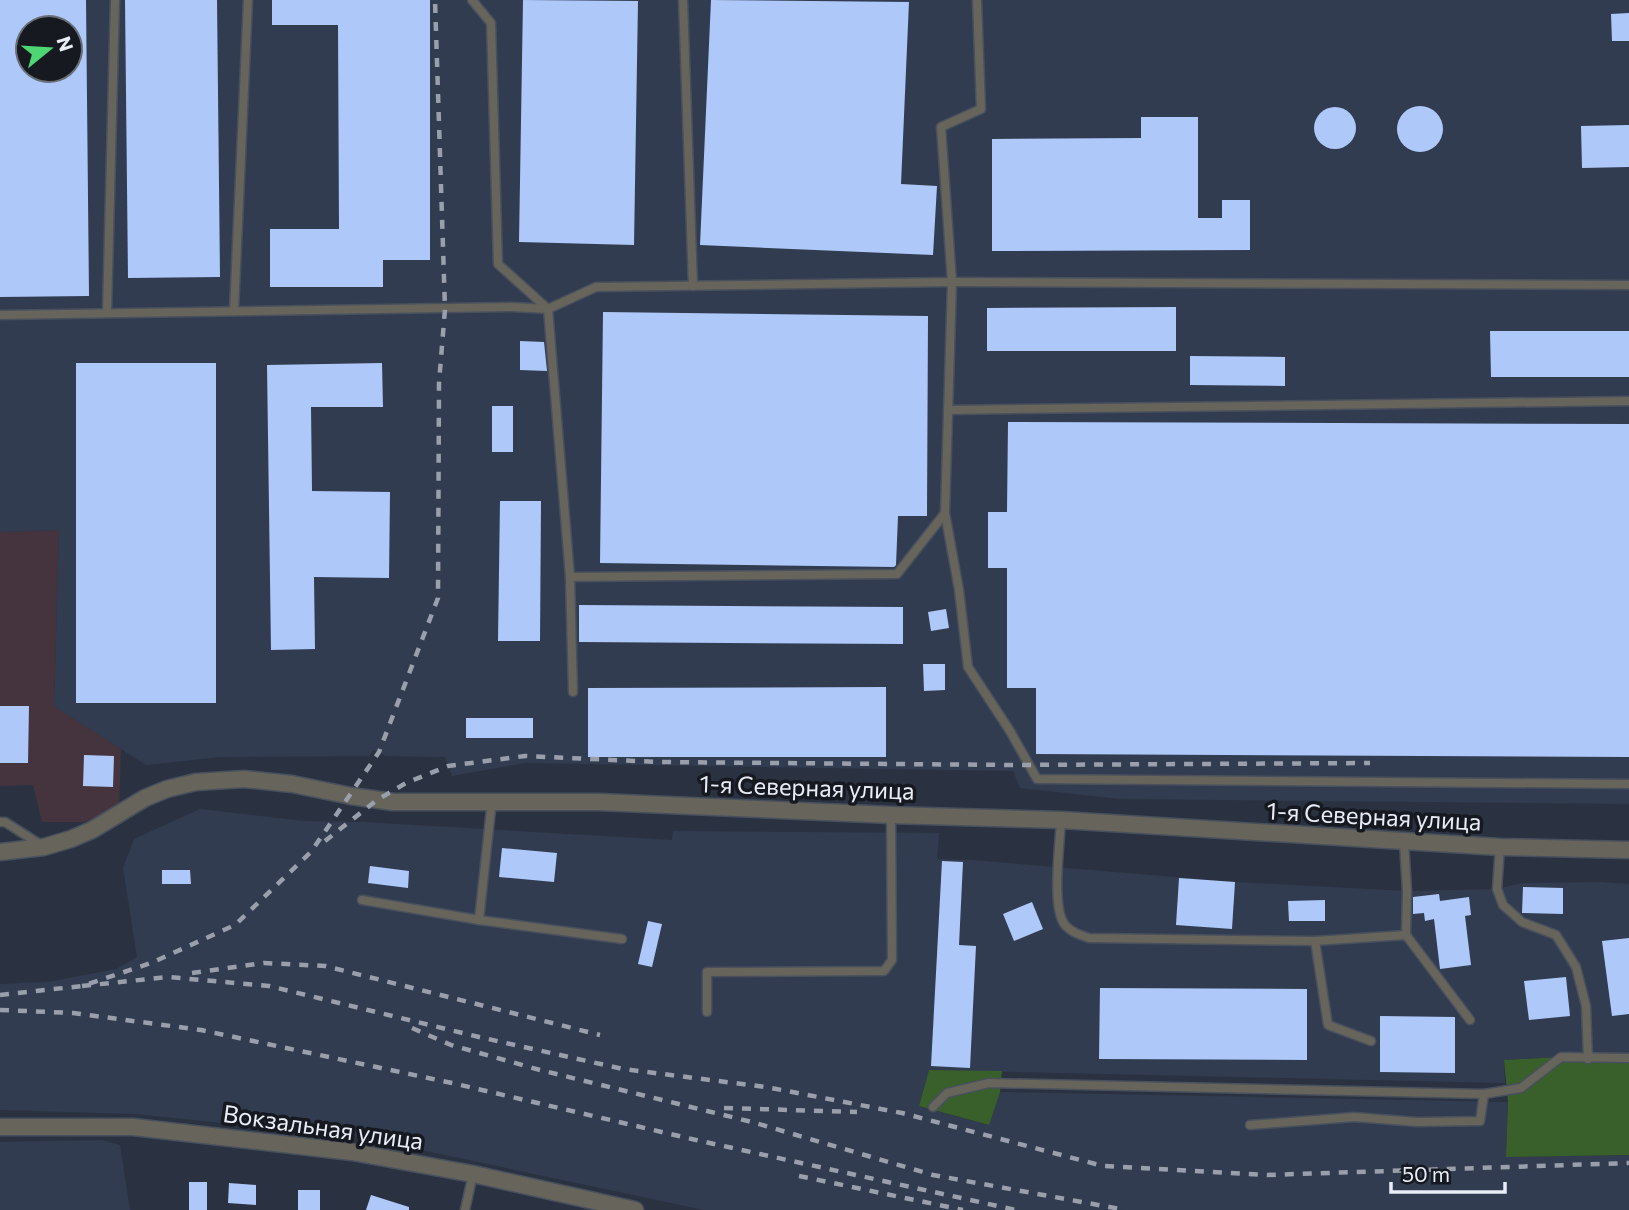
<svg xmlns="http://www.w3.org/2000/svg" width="1629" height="1210" font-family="Commissioner,sans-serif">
<rect width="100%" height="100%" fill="#2a3241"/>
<path fill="#45343e" d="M59 530 54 706 121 749 119 808 84 822H42L33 785 0 786V532Z"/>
<g fill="#323c50" fill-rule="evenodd">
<path d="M0 0H1629V804L1120 799 1020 788 1013 771 525 763 452 776 445 757 386 756 373 750 369 756 221 757 146 765 54 706 59 530 0 532ZM28 28H70V70H28Z"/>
<path d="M200 809 304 821 364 822 672 840 673 831 939 833 937 859 972 860 1235 882 1407 891 1497 889 1521 883 1600 882 1629 884V1053L1504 1060 1505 1083 929 1070 919 1106 988 1125 1000 1092 1508 1102 1506 1157 1629 1155V1210H704L355 1136 134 1114 0 1110V984L48 982 116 969 137 957 123 868 134 839Z"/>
<path d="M102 1140 120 1145 130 1210H0V1142Z"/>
</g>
<g fill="#395f2b">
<path d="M1629 1053V1155L1506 1157 1508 1102 1504 1060Z"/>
<path d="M929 1070 1002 1071 1000 1092 989 1125 919 1106Z"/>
</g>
<g fill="#afc8fa" fill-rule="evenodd">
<path d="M0 0H86L89 296 0 297ZM28 28H70V70H28Z"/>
<path d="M125 0H217L220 277 128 278Z"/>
<path d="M272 0H430V260H383V287H270V229H339L338 25H272Z"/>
<path d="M523 0 638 1 634 245 519 242Z"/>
<path d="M711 0 909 2 901 184 937 186 933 255 700 245Z"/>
<path d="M1629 13V41H1612L1611 14Z"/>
<circle cx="1420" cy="129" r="23"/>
<circle cx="1335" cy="128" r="21"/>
<path d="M1141 117H1198V218H1222V200H1250V250L992 251V139L1141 138Z"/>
<path d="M1629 125V167L1582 168 1581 126Z"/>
<path d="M1176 307V351H987V308Z"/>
<path d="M603 312 928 316 927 516H898L896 565 894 567 600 563Z"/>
<path d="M1490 331H1629V377H1491Z"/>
<path d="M520 341 544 342 547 371 520 370Z"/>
<path d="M1190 356 1285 357V386L1190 385Z"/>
<rect x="76" y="363" width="140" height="340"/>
<path d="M382 363 383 407H311L312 491 390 492 389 578 314 577 315 649 271 650 267 365Z"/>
<rect x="492" y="406" width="21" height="46"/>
<path d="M1008 422 1629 424V757L1036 754V688H1007V568H988V512H1007Z"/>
<path d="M500 501H541L540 641H498Z"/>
<path d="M579 605 903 607V644L579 642Z"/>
<path d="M946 609 949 628 931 631 928 612Z"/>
<path d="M923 664H945V690L924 691Z"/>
<path d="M886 687V757H588V688Z"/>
<path d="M0 706H29L28 763H0Z"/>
<rect x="466" y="718" width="67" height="20"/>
<path d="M84 755 114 756 113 787 83 786Z"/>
<path d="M502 848 557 853 554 882 499 877Z"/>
<path d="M942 861 963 862 959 945 976 946 970 1068 931 1066Z"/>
<path d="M370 866 409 871 408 888 368 883Z"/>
<path d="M162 870H190L191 884H162Z"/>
<path d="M1179 878 1235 882 1232 929 1176 925Z"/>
<path d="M1523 887 1563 888V914L1522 913Z"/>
<path d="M1439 894 1440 901 1469 897 1471 915 1465 916 1471 965 1440 969 1434 919 1425 921 1424 913 1413 914V897Z"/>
<path d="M1325 900V921H1289L1288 901Z"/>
<path d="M1032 902 1043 929 1014 941 1003 914Z"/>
<path d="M648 921 662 924 652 967 638 964Z"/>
<path d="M1629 938V1014L1612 1016 1602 941Z"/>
<path d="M1566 977 1570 1016 1529 1020 1524 981Z"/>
<path d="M1100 988 1307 989V1060L1099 1059Z"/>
<path d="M1380 1016 1455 1017V1073L1380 1072Z"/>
<rect x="189" y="1182" width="18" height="28"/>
<path d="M229 1183 256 1185V1205L228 1203Z"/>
<rect x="298" y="1190" width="22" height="20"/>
<path d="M371 1195 409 1207V1210H366Z"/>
</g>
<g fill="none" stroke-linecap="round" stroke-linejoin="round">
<g stroke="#48505e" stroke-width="11">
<g id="lane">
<path d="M472 0 491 23 498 264 548 309 596 287 952 282 1629 285"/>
<path d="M683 0 693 286"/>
<path d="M234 311 248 0"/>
<path d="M107 312 115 0"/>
<path d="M0 315 513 307 548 309 570 577 573 692"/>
<path d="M948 410 1629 401"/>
<path d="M945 513 959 590 968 667 1010 731 1037 779 1629 784"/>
<path d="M570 577 897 574 945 513 952 282 941 127 981 109 977 0"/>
<path d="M492 800 479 920 622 939"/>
<path d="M1061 820C1060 843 1051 908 1065 925 1071 932 1080 935 1089 938L1315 941 1406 935 1407 891 1404 842"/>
<path d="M0 822H5L41 845"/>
<path d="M1500 847 1497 889 1503 905 1522 922 1556 935 1576 967 1586 1006 1588 1059"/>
<path d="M362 900 479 920"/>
<path d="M1406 935 1470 1020"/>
<path d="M1315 941 1328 1025 1371 1041"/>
<path d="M707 1012V972L884 971 892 960 891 815"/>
<path d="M933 1107 947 1093 989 1083 1484 1094"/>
<path d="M1250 1125 1354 1117 1417 1122 1480 1121 1484 1094 1521 1088 1561 1057 1629 1058"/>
<path d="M465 1210 473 1174"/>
</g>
</g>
<g stroke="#48505e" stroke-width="19">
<g id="street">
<path d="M0 852 44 847 71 839 92 830 145 798 167 789 196 782 244 779 292 784 351 796 393 802H599L891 815 1061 820 1500 847 1629 850"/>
<path d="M0 1127H133L352 1152 473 1174 635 1210"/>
</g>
</g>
<use href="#lane" stroke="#66645b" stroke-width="8"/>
<use href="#street" stroke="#66645b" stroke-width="16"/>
<g stroke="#999fab" stroke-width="4.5" stroke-dasharray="9 9" stroke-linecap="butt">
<path d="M325 841 377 800 406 783 448 766 525 756 658 762 1014 765 1370 763"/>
<path d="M192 973 264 963 325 966 600 1035"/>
<path d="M82 986 168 977 269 986 479 1037 623 1069 766 1087 902 1113 1103 1166 1267 1175 1629 1163"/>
<path d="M0 995 82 986 151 963 235 925 311 852 379 752 438 598 439 383 445 309 435 0"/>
<path d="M0 1010 73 1013 201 1030 452 1083 696 1140 1016 1210"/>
<path d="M412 1028 451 1045 540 1070 752 1122 933 1175 1126 1210"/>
<path d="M724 1108 857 1112"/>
<path d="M799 1176 963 1210"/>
</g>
</g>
<g text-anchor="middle" stroke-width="7" stroke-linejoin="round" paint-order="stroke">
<g font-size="24" fill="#e8edf7" stroke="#161a20">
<text transform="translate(807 788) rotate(2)" y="8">1-я Северная улица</text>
<text transform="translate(1374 817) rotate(3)" y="8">1-я Северная улица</text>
<text transform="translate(323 1128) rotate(8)" y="8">Вокзальная улица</text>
</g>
</g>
<g transform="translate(49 49) rotate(72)"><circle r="33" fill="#161a20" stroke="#6a6e76" stroke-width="2"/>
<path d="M0-5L12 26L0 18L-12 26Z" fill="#4ed675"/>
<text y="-10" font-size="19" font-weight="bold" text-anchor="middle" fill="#e8edf7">N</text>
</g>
<path d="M1391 1182v10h114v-10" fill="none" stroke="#e8edf7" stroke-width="3.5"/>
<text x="1402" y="1182" font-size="21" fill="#e8edf7" stroke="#161a20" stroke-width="5" paint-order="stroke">50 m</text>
</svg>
